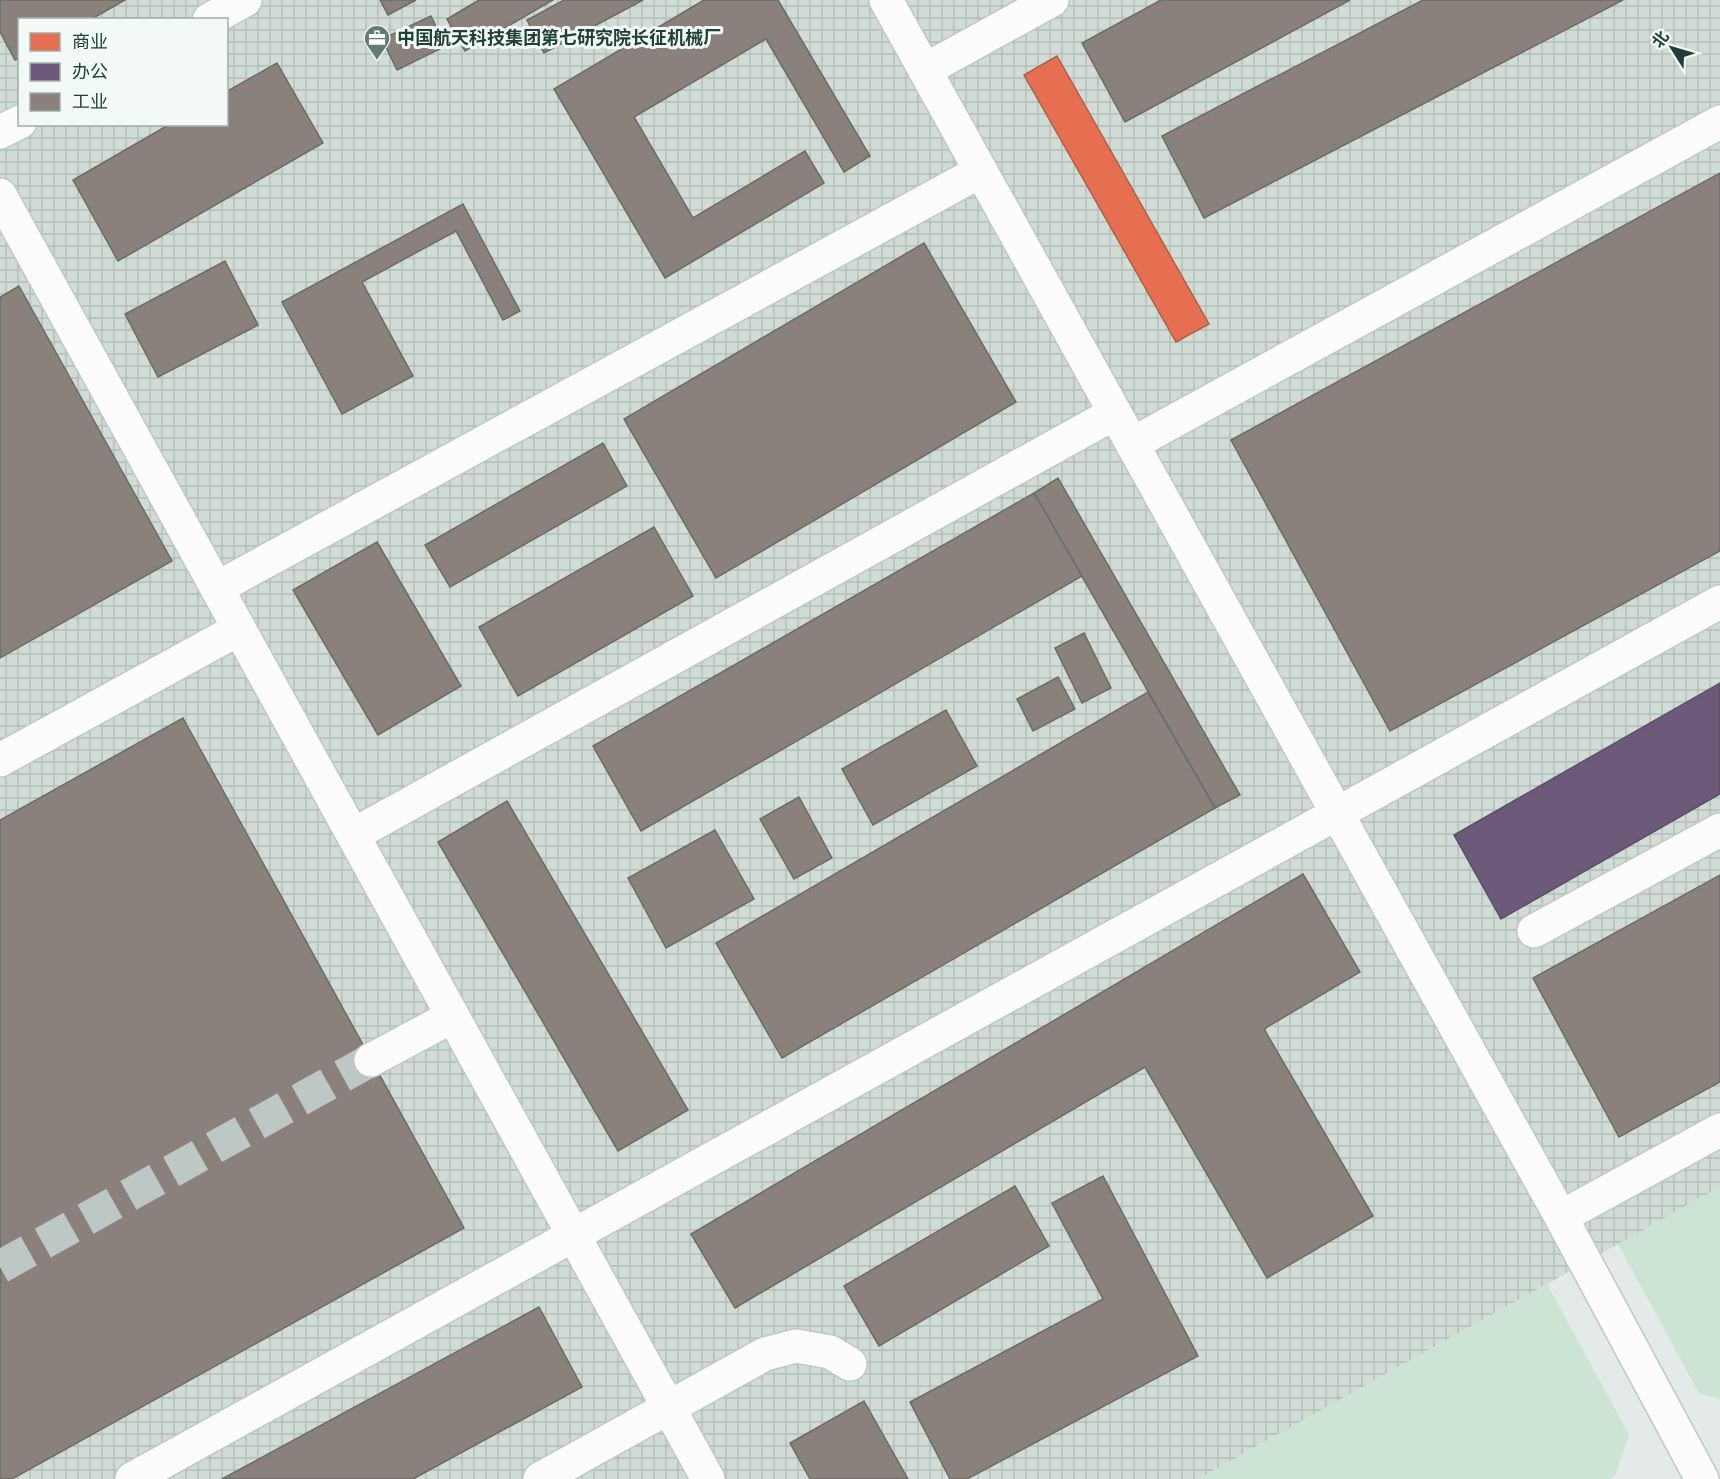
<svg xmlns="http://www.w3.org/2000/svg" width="1720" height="1479" font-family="Quicksand,'Noto Sans SC',sans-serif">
<defs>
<pattern id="industrial-grid" width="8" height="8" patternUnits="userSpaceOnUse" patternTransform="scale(1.5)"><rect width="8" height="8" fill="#d1dcd7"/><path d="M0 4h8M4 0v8" fill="none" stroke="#b3beb9"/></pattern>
</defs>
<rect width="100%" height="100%" fill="#e4eae7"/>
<path fill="url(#industrial-grid)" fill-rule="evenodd" d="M0 0H1720V1187L1198 1479H0ZM20 20H226V124H20Z"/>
<g fill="#cce4d4">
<path d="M1720 1187V1399L1699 1393 1618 1244Z"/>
<path d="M1547 1284 1629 1435 1615 1476 1609 1479H1198Z"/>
</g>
<path fill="#e76f51" stroke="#ab6149" stroke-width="1.5" d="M1057 56 1209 324 1176 342 1024 75Z"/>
<path fill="#6d597a" stroke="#565166" stroke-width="1.5" d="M1720 683V794L1501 919 1454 835Z"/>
<g fill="#8a817c" stroke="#6a6d67" stroke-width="1.5">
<path d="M0 0H125L90 20H20V58L15 60 0 32Z"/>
<path d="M380 0H416L388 15Z"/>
<path d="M479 0H553L465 51 447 19Z"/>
<path d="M564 0H643L544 53 527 20Z"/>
<path d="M704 0H778L870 156 844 172 766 39 634 117 693 218 805 151 824 183 665 278 554 89Z"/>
<path d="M1161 0H1350L1125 122 1082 43Z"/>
<path d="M1423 0H1623L1204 218 1162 136Z"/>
<path d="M431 16 446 46 397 70 382 39Z"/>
<path d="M277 63 323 143 118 261 73 180 170 124H226V92Z"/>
<path d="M1720 173V551L1390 731 1231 440Z"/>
<path d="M463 204 520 311 503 320 456 231 362 282 413 376 342 414 282 302Z"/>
<path d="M924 243 1016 402 716 578 624 419Z"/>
<path d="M225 261 258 325 158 377 125 314Z"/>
<path d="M19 286 172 561 0 658V297Z"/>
<path d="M603 443 627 486 450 587 425 545Z"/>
<path d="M1058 478 1240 795 1215 808 1034 493Z"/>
<path d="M1034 493 1082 576 641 831 593 746Z"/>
<path d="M654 527 693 596 518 696 479 627Z"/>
<path d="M377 542 461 686 378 735 293 590Z"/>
<path d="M1084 633 1111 688 1082 703 1055 648Z"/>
<path d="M1058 677 1075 709 1033 731 1017 699Z"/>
<path d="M1148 692 1215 808 782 1058 716 943Z"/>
<path d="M946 710 977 766 873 825 842 769Z"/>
<path d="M183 718 464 1228 12 1479H0V820Z"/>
<path d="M799 797 832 858 794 879 760 819Z"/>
<path d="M507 801 688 1110 618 1151 438 842Z"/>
<path d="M715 830 754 899 666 948 628 878Z"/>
<path d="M1303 874 1360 972 1264 1029 1373 1216 1267 1278 1145 1067 735 1308 691 1234Z"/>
<path d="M1720 875V1082L1619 1137 1533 978Z"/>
<path d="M1103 1176 1198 1356 967 1479H950L910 1402 1103 1299 1052 1203Z"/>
<path d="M1015 1186 1049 1246 879 1346 844 1286Z"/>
<path d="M539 1307 582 1387 413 1479H222Z"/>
<path d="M864 1401 908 1479H810L790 1443Z"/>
</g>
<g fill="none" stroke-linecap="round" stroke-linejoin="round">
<path stroke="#bdc8c4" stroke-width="33" stroke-dasharray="33 16" stroke-linecap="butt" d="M0 1267 371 1060"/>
<g stroke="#c1c7c4" stroke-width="36">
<g id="minor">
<path d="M886 0 1561 1217 1702 1479"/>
<path d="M209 20 245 0"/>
<path d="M925 70 1052 0"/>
<path d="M0 132 20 122"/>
<path d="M0 195 708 1479"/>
<path d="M1132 444 1720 122"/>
<path d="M217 588 981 171"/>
<path d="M0 760 239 629"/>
<path d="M353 835 1115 413"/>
<path d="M1534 931 1720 830"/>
<path d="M371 1060 453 1016"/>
<path d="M1561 1217 1720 1130"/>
<path d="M132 1479 1720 602"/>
<path d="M540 1479 765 1354 796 1346 830 1352 850 1364"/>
</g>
</g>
<use href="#minor" stroke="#fbfcfb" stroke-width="33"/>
</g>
<defs>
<g id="office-pin" transform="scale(1.35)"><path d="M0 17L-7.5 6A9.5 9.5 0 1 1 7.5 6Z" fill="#657b75" stroke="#f2f9f6"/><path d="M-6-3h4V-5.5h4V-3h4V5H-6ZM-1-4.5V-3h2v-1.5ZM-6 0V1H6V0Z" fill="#fff"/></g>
</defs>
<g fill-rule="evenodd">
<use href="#office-pin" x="377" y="38"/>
</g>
<g text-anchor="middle" stroke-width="6" stroke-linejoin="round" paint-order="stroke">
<g font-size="18" font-weight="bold" fill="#203f37" stroke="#f2f9f6" text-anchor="start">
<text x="397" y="44">中国航天科技集团第七研究院长征机械厂</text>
</g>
</g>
<rect x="18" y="18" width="210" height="108" fill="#f2f9f6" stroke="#9eafaa" stroke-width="1.5"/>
<rect x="30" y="33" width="30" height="18" fill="#e76f51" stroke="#9eafaa" stroke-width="1.5"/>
<text x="72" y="48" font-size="18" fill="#203f37">商业</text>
<rect x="30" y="63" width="30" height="18" fill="#6d597a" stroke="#9eafaa" stroke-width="1.5"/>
<text x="72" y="78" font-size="18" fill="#203f37">办公</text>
<rect x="30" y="93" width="30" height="18" fill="#8a817c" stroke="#9eafaa" stroke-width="1.5"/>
<text x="72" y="108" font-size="18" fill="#203f37">工业</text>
<g transform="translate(1672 48) rotate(307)" stroke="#f2f9f6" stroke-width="4.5" paint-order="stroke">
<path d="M0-4.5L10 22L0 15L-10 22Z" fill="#203f37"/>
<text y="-9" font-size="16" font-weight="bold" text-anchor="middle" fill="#203f37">北</text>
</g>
</svg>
